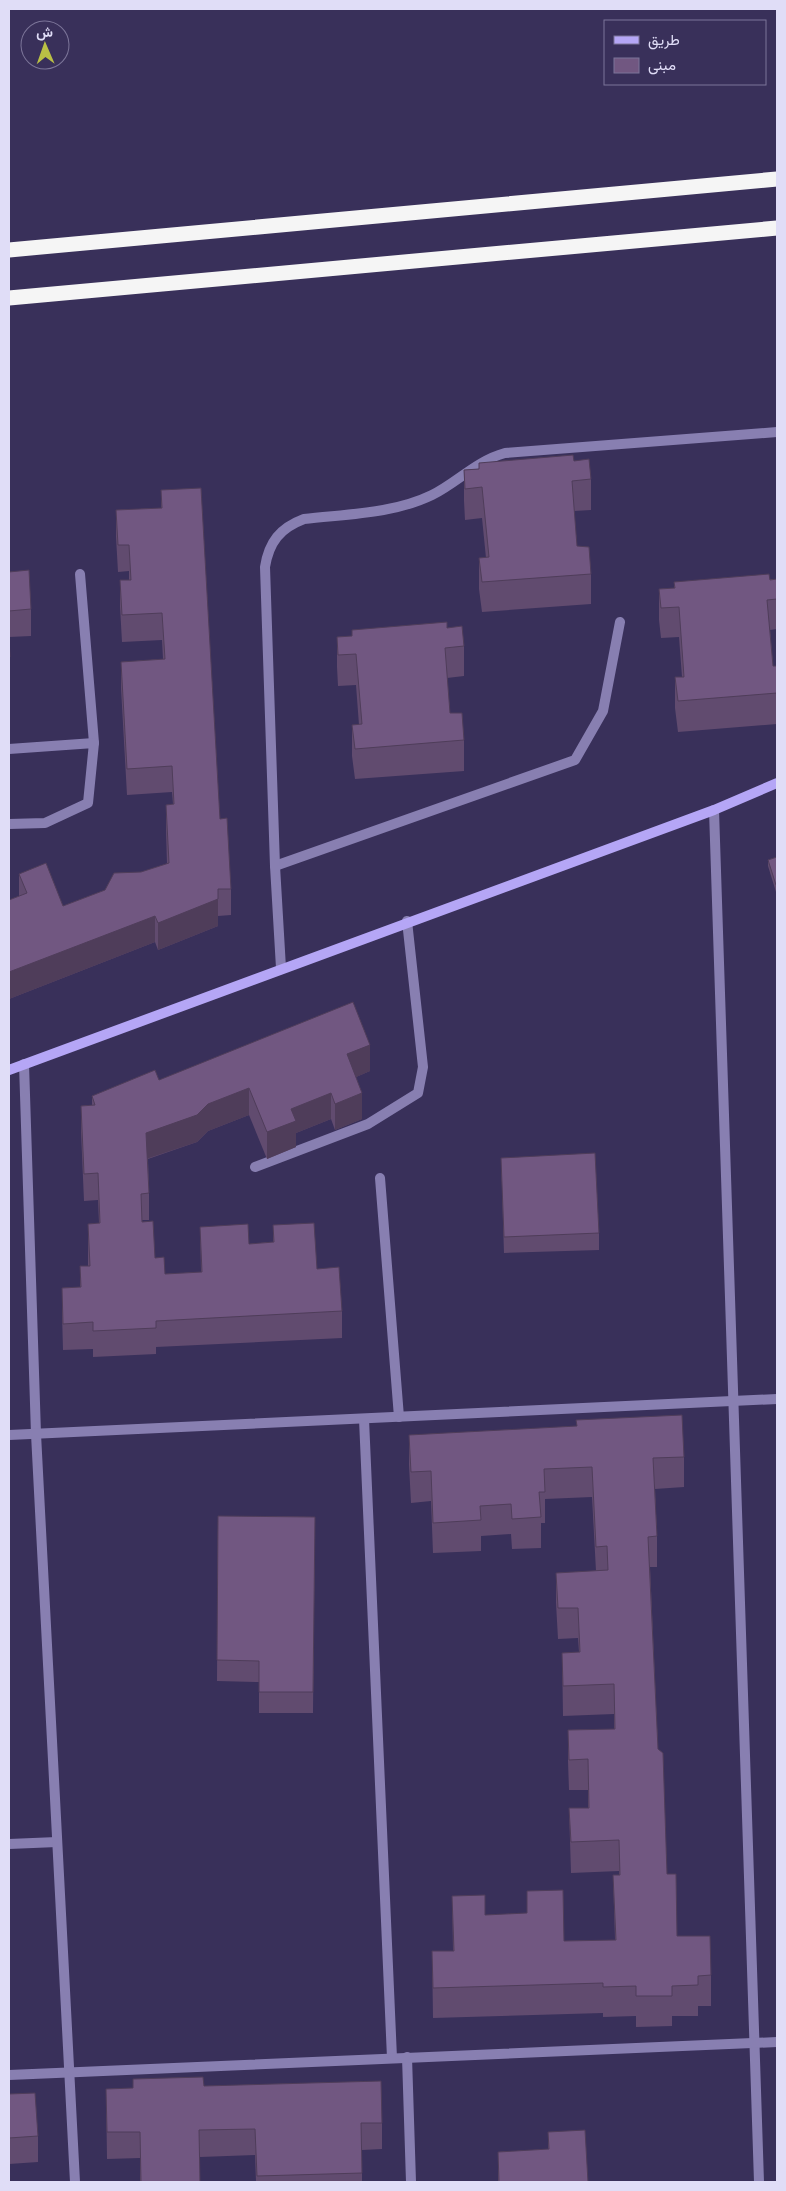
<svg xmlns="http://www.w3.org/2000/svg" width="786" height="2191" font-family="'Golos Text',Vazirmatn,sans-serif">
<rect width="100%" height="100%" fill="#39305a"/>
<g fill="none" stroke-linecap="round" stroke-linejoin="round">
<g stroke="#887fb1" stroke-width="10">
<path d="M80 574 94 743"/>
<path d="M9 749 94 743 88 803 45 823 9 824"/>
<path d="M275 866 575 760 603 711 620 622"/>
<path d="M255 1167 368 1124 418 1093 423 1067 407 921"/>
<path d="M380 1178 399 1417"/>
<path d="M364 1419 392 2058"/>
<path d="M9 1844 57 1842"/>
<path d="M407 2057 411 2182"/>
</g>
<g stroke="#887fb1" stroke-width="10">
<path d="M714 810 759 2182"/>
<path d="M281 968 275 866 265 567C269 542 280 528 304 519 346 514 393 514 432 495 458 482 476 461 505 453L777 432"/>
<path d="M24 1064 36 1434 75 2182"/>
<path d="M9 1435 777 1399"/>
<path d="M9 2075 777 2042"/>
</g>
<path stroke="#b5a6f6" stroke-width="10" d="M9 1070 714 810 777 783"/>
<g stroke="#f5f5f5" stroke-width="15">
<path d="M9 250 777 179"/>
<path d="M9 298 777 228"/>
</g>
</g>
<g fill="#614b6f">
<path d="M574 461 591 479V510L574 511 577 546 591 574V604L482 612 479 589V558H486L482 518 465 520 464 501V470Z"/>
<path d="M161 490 220 819 231 889V915L218 916V926L158 950 155 942 9 999V900L19 896V874L63 906 105 890 141 872 167 864 166 831V805L173 804 172 792 127 795 121 688V662L163 659 162 640 122 642 120 607V580H129V571L118 572 116 537V510L161 508Z"/>
<path d="M9 572 31 609V636L9 637 10 684H9Z"/>
<path d="M777 579V629L770 630 773 666H777V724L678 732 675 708V677H682L679 637 661 638 659 620V589L674 588V582Z"/>
<path d="M447 628 464 646V676L447 678 450 713 464 740V771L355 779 352 756V725H359L356 685 338 686 337 667V637L352 636V630Z"/>
<path d="M777 857V891L776 892 768 866V860Z"/>
<path d="M370 1071 356 1077 362 1119 335 1130 331 1119 296 1133V1147L267 1159 249 1115 208 1131 197 1142 148 1159 149 1193V1220H142L155 1258 165 1274 201 1272 200 1227 249 1244 273 1242V1225L317 1269 342 1311V1338L156 1347V1354L93 1357V1349L63 1350 62 1314V1288L80 1287V1266H88V1224L99 1223 98 1200 84 1201 81 1132V1106L92 1105V1096L159 1080Z"/>
<path d="M501 1158 599 1233V1250L504 1253Z"/>
<path d="M409 1435 684 1457V1487L655 1489 657 1536V1567H650L658 1749 667 1874 677 1936 711 1975V2006H698V2016H672V2026L636 2027V2016L603 2017V2013L433 2018 432 1951H453L452 1896 485 1915 564 1941 615 1940 613 1875H619V1871L571 1873 569 1808H588V1790H569L568 1761V1730L614 1729V1714L563 1716 562 1653 579 1652 578 1638 558 1639 556 1603V1573L596 1571 592 1497 545 1499V1523H541V1548L512 1549 511 1534 481 1536V1551L433 1553 431 1501 411 1503 409 1465Z"/>
<path d="M218 1516 315 1517 313 1713H259V1682L217 1681Z"/>
<path d="M204 2086 382 2123V2149L362 2150V2182H256L255 2155 200 2157V2182H140V2158L107 2159 106 2089Z"/>
<path d="M9 2094 38 2136V2162L9 2164Z"/>
<path d="M548 2132 588 2182H498V2152L548 2149Z"/>
</g>
<g fill="#4f3d5a">
<path d="M218 899V926L158 950V923Z"/>
<path d="M155 916V942L9 999V972Z"/>
<path d="M370 1045V1071L347 1081V1054Z"/>
<path d="M249 1088V1115L208 1131 197 1142 146 1159V1133L208 1104Z"/>
<path d="M331 1093V1119L296 1133V1147L267 1159V1132L291 1109Z"/>
<path d="M362 1093V1119L335 1130V1104Z"/>
</g>
<g fill="#715781" stroke="#4f3d5a">
<path d="M573 455 574 461 589 459 591 479 572 481 577 546 589 547 591 574 482 582 479 558 489 557 482 487 465 489 464 470 479 469V463Z"/>
<path d="M201 488 220 819 227 818 231 889H218V899L158 923 155 916 9 972V900L27 893 19 874 46 863 63 906 105 890 114 873 141 872 169 863 166 805 174 804 172 766 127 769 121 662 165 659 162 613 122 615 120 580H131L129 545H118L116 510 162 508 161 490Z"/>
<path d="M29 570 31 609 9 611V572Z"/>
<path d="M769 574 770 580 777 579V599L767 600 773 666H777V693L678 701 675 677H684L679 607 661 608 659 589 675 588 674 582Z"/>
<path d="M447 622V628L462 626 464 646 445 648 450 713H462L464 740 355 749 352 725 362 724 356 654 338 655 337 637 352 636V630Z"/>
<path d="M9 637 10 657H9Z"/>
<path d="M777 857V885H776L768 860Z"/>
<path d="M353 1002 370 1045 347 1054 362 1093 335 1104 331 1093 291 1109 296 1121 267 1132 249 1088 208 1104 197 1115 146 1133 149 1193 141 1194 142 1222 153 1221 155 1258 164 1257 165 1274 202 1272 200 1227 248 1224 249 1244 274 1242 273 1225 314 1223 317 1269 339 1267 342 1311 156 1321V1328L93 1331V1322L63 1324 62 1288 81 1287 80 1266H90L88 1224 100 1223 98 1173 84 1174 81 1106 95 1105 92 1096 155 1070 159 1080Z"/>
<path d="M595 1153 599 1233 504 1237 501 1158Z"/>
<path d="M682 1415 684 1457 653 1458 657 1536 648 1537 658 1749 663 1753 667 1874H676L677 1936H710L711 1975 698 1976V1985L672 1986V1996H636V1986L603 1987V1983L433 1988 432 1951H454L452 1896 485 1895V1915L527 1913V1891L563 1890 564 1941 616 1940 613 1875H620L619 1840 571 1842 569 1808H589L588 1759 569 1760 568 1730 615 1729 614 1684 563 1686 562 1653 580 1652 578 1608H558L556 1573 608 1570 607 1546 596 1547 592 1467 544 1469 545 1492H539L541 1517 512 1519 511 1504 480 1506 481 1520 433 1523 431 1471 411 1472 409 1435 577 1426 576 1420Z"/>
<path d="M218 1516 315 1517 313 1692H259V1661L217 1660Z"/>
<path d="M203 2077 204 2086 381 2081 382 2123H361L362 2173 257 2176 255 2129 199 2130 200 2182H141L140 2132H107L106 2089 133 2088V2079Z"/>
<path d="M35 2093 38 2136 9 2138V2094Z"/>
<path d="M585 2130 588 2182H499L498 2152 549 2149 548 2132Z"/>
</g>
<rect width="786" height="2191" fill="none" stroke="#e0ddf7" stroke-width="20"/>
<rect x="604" y="20" width="162" height="65" fill="#39305a" stroke="#7c7599"/>
<rect x="614" y="36" width="25" height="8" fill="#b5a6f6" stroke="#7c7599"/>
<text x="648" y="45" font-size="15" fill="#e0ddf7">طريق</text>
<rect x="614" y="58" width="25" height="15" fill="#715781" stroke="#7c7599"/>
<text x="648" y="70" font-size="15" fill="#e0ddf7">مبنى</text>
<g transform="translate(45 45) rotate(358)"><circle r="24" fill="#39305a" stroke="#7c7599"/>
<path d="M0-4L9 19L0 12L-9 19Z" fill="#bac045"/>
<text y="-8" font-size="14" font-weight="bold" text-anchor="middle" fill="#e0ddf7">ش</text>
</g>
</svg>
